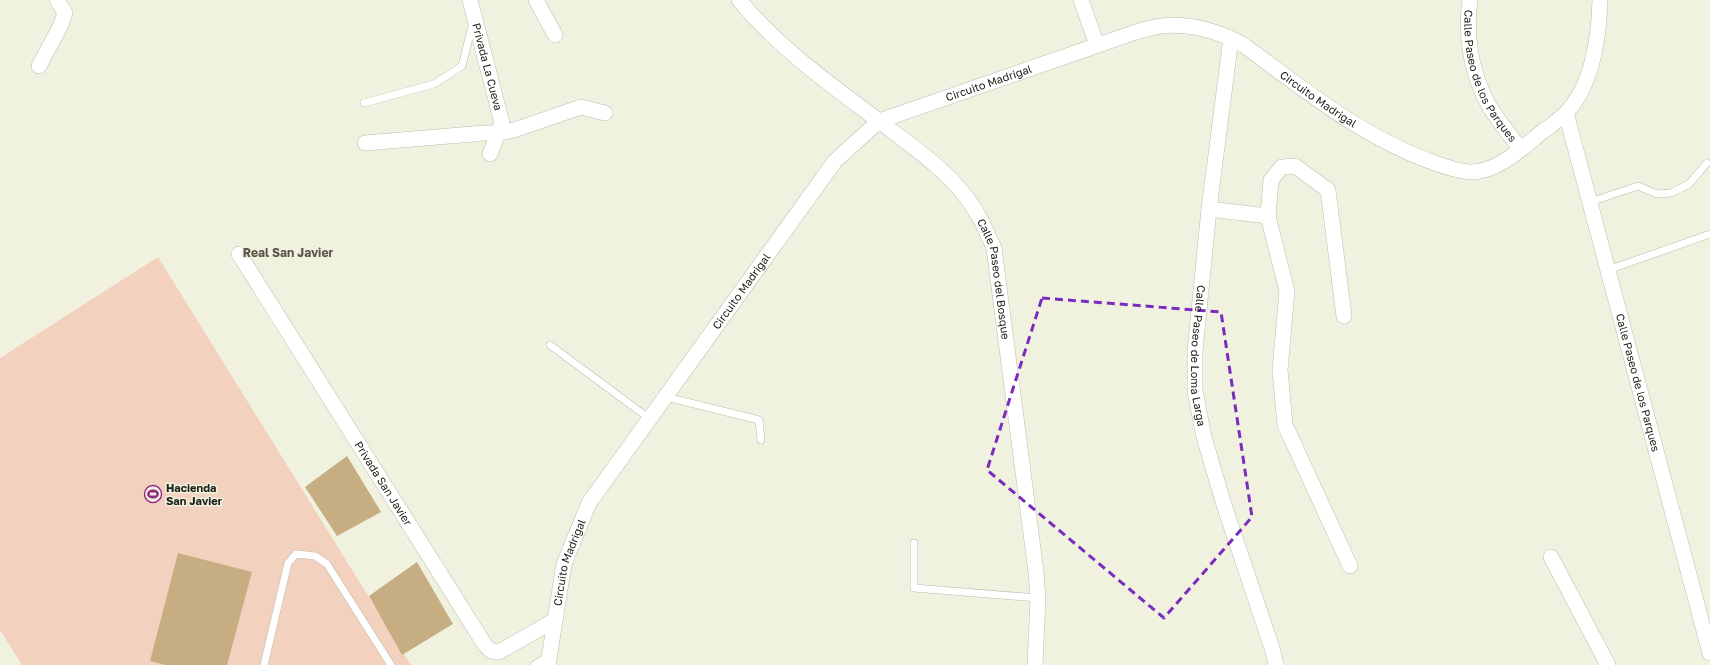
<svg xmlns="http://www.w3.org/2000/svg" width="1710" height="665" font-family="'Golos Text',sans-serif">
<rect width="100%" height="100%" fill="#f1f1e0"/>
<path fill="#f2d2be" d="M158 257 411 665H22L0 630V358Z"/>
<g fill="#c6ad82">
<path d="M347 456 381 512 337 536 305 487Z"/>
<path d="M178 553 252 572 227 665H166L150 661Z"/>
<path d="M417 562 453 624 402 655 369 596Z"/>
</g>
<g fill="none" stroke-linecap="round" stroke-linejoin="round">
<g stroke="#bdbdae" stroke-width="8">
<g id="service">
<path d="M364 103 434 84 462 66 473 22"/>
<path d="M1590 202 1638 186 1657 194 1671 193 1689 184 1707 163"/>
<path d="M1608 270 1710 234"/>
<path d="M550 345 650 419"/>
<path d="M666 397 759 420 761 440"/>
<path d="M914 543V588L1038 598"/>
<path d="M264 665 288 563 296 554 315 556 327 564 391 665"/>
<path d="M534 665 549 656"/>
</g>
</g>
<g stroke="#bdbdae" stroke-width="16">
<g id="minor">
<path id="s1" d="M470 0 502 123 490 154"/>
<path d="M536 0 555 35"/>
<path id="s2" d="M739 0C784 54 840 91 895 133 919 152 944 169 963 193 977 210 985 228 994 248L1036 572 1038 598 1035 665"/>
<path d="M1081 0 1097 45"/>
<path id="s3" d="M1470 0C1465 35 1471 72 1488 104 1497 120 1510 134 1520 149"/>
<path id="s4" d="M1231 38 1209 209 1195 351V391L1204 437 1224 505 1272 648 1276 665"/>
<path d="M39 66 60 27 65 13 57 0"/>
<path id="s5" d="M1566 113 1710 653"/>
<path d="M365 143 485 133H498L514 130 581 107 605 113"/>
<path d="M1209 209 1268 216 1287 291 1280 370 1285 425 1350 566"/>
<path d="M1268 216 1271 180 1282 167 1295 166 1328 190 1344 316"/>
<path id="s6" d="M239 254 485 645 491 651 499 652 555 620"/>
<path d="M1551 557 1608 665"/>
<path id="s7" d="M548 665 564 564 589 503 835 161 879 121 1133 33C1142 30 1152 27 1161 26 1190 23 1220 31 1245 46 1304 90 1364 138 1435 163 1446 167 1460 172 1472 172 1499 171 1522 148 1542 132 1550 126 1559 120 1566 113 1593 85 1599 37 1600 0"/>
</g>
</g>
<use href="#service" stroke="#fff" stroke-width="7"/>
<use href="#minor" stroke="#fff" stroke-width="15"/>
</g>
<path fill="none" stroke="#7b2cbf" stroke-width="3" stroke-dasharray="8 5" stroke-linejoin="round" d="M1042 298 1221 312 1252 517 1164 618 987 470Z"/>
<defs>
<g id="stadium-ring" transform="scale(0.9)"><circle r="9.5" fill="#f1f1e0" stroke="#922384" stroke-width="1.5"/><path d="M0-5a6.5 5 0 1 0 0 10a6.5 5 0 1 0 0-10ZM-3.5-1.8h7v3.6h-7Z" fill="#922384"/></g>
</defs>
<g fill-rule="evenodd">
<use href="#stadium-ring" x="153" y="494"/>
</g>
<g text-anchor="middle" stroke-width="3" stroke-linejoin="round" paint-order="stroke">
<g font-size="11" fill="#23231d" stroke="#f1f1e0">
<text dy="4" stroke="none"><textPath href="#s1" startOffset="69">Privada La Cueva</textPath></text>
<text dy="4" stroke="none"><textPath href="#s3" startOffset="81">Calle Paseo de los Parques</textPath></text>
<text dy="4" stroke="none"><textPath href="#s7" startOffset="765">Circuito Madrigal</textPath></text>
<text dy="4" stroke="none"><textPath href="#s7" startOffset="1125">Circuito Madrigal</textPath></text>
<text dy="4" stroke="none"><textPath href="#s2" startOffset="390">Calle Paseo del Bosque</textPath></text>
<text dy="4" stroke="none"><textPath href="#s7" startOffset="429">Circuito Madrigal</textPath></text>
<text dy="4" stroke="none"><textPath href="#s4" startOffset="320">Calle Paseo de Loma Larga</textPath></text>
<text dy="4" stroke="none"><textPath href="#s5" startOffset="279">Calle Paseo de los Parques</textPath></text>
<text dy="4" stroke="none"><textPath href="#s6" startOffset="271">Privada San Javier</textPath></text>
<text dy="4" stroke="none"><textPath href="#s7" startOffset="105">Circuito Madrigal</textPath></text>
</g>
<g font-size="11" font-weight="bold" fill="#23231d" stroke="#f1f1e0" text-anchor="start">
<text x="166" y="492">Hacienda<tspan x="166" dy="13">San Javier</tspan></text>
</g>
<g font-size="12" font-weight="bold" fill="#58574a" stroke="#f1f1e0">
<text x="288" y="257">Real San Javier</text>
</g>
</g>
</svg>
